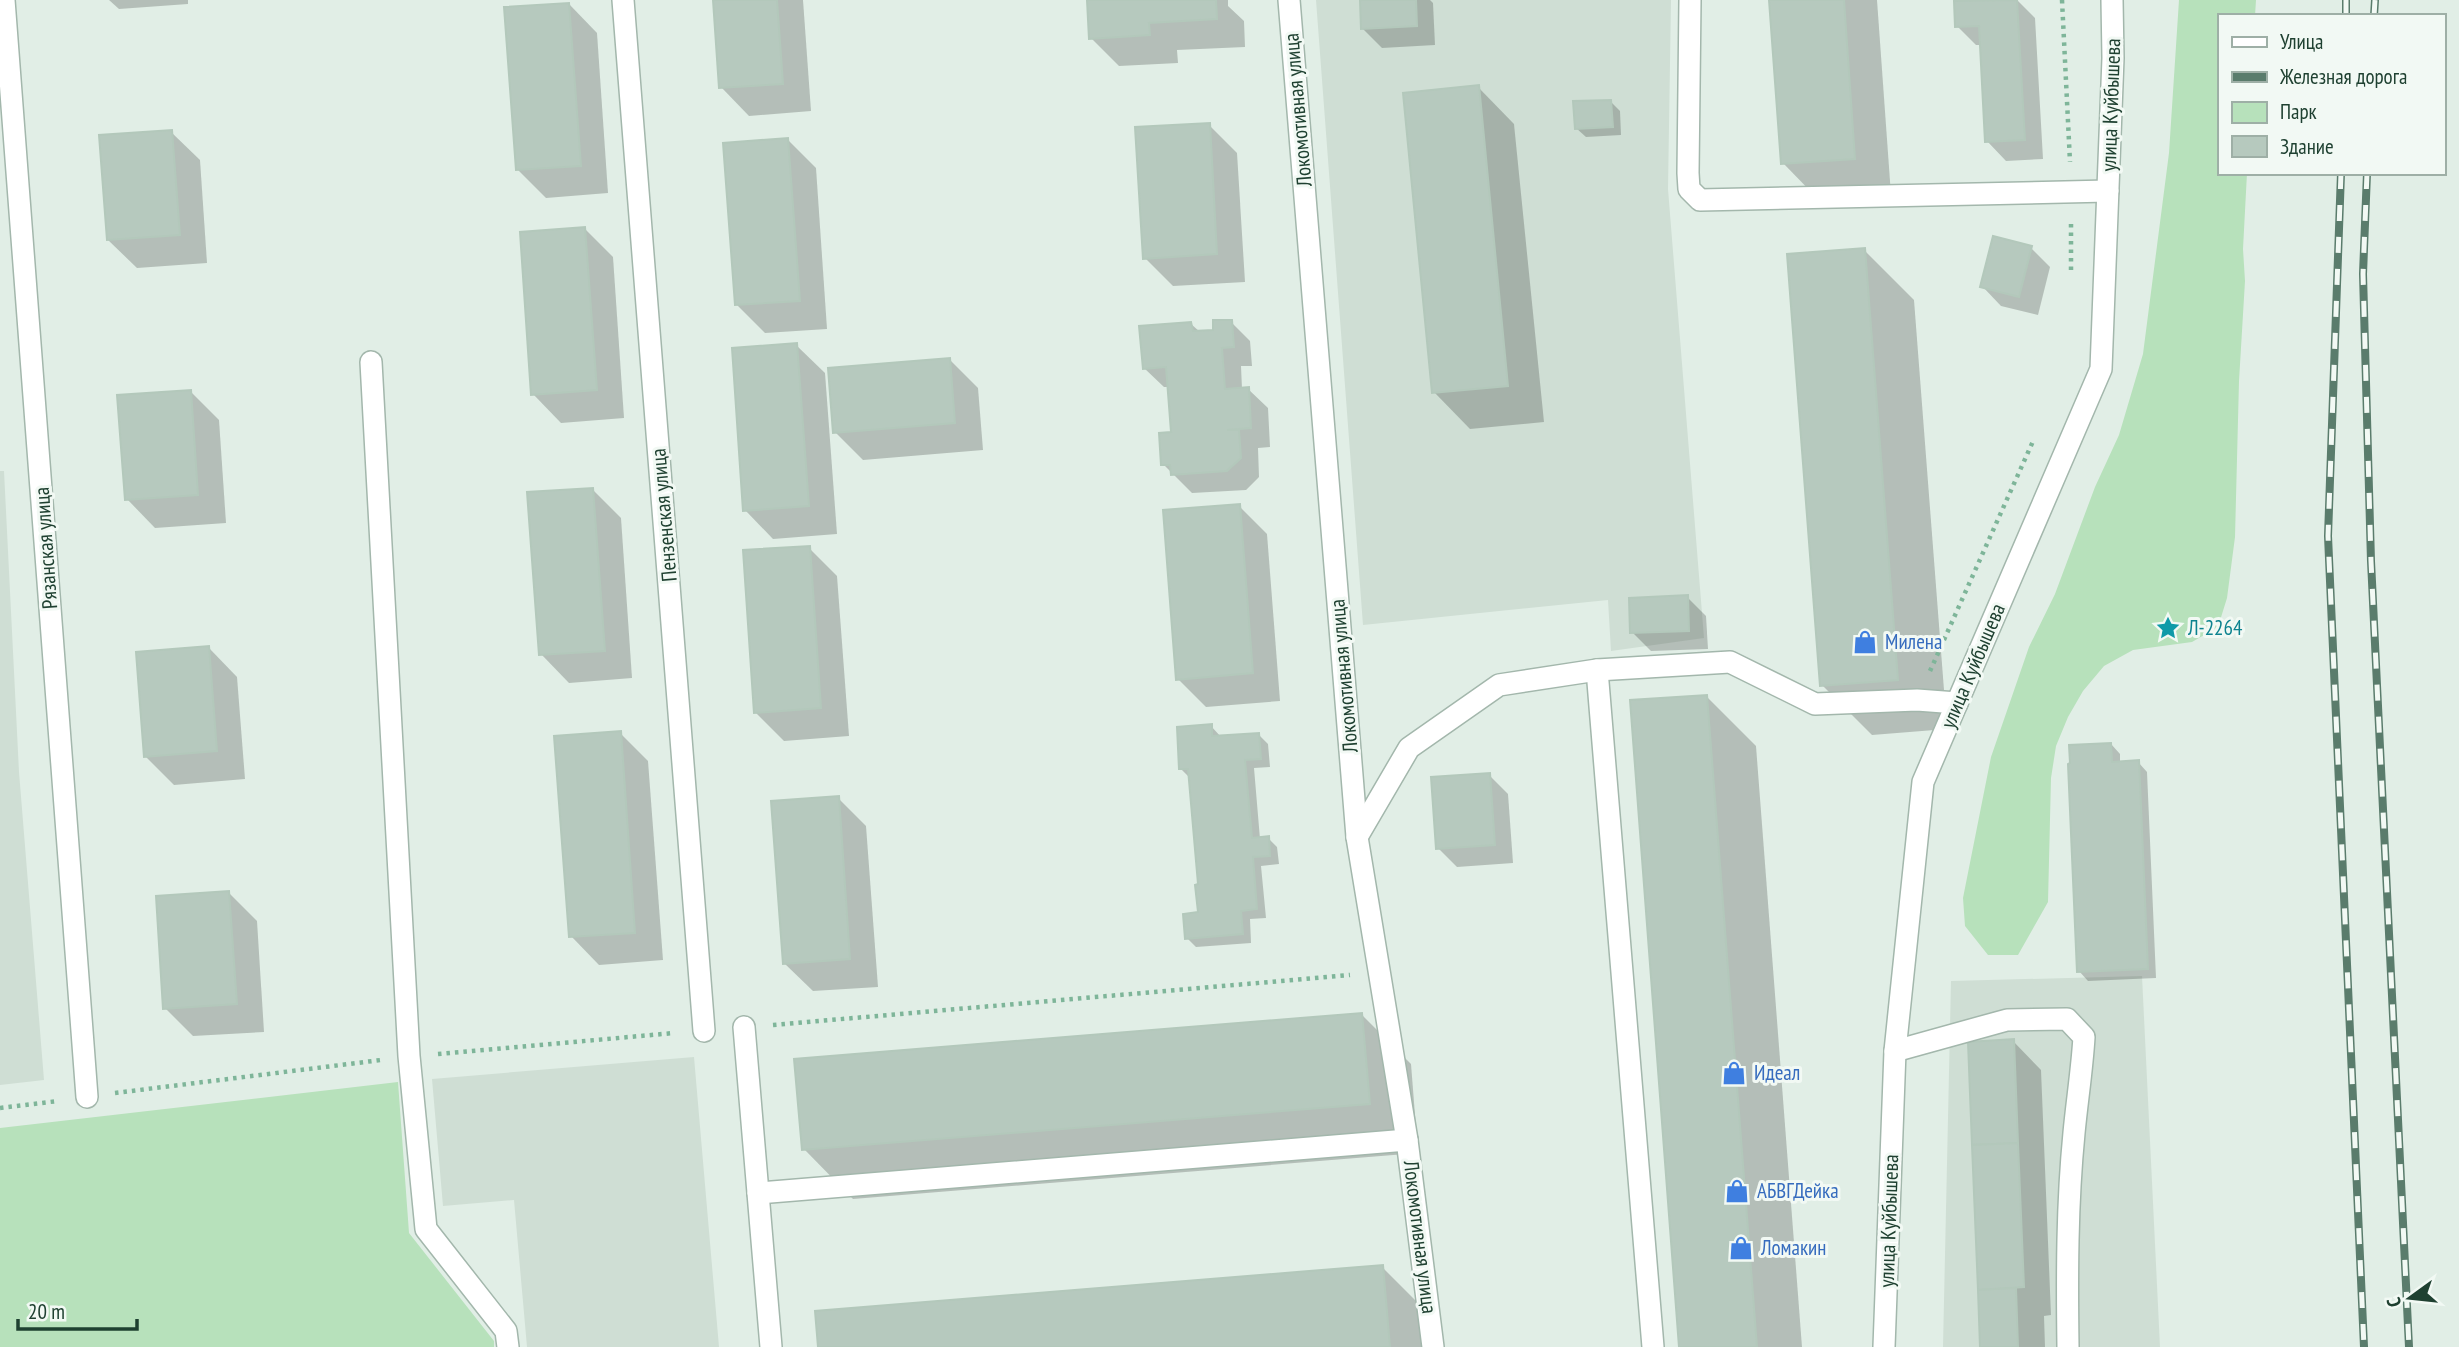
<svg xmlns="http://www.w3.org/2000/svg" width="2459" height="1347" font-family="'PT Sans Narrow',sans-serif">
<rect width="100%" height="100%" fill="#e1eee6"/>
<g fill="#cfded4">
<path d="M1316 0H1671L1668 189 1704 638 1611 651 1608 600 1363 625Z"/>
<path d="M0 471H4L19 772 44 1080 0 1085Z"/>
<path d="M2142 976 2160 1347H1943L1951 981Z"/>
<path d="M694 1057 719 1347H527L514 1200 443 1206 432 1079Z"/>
</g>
<g fill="#b7e1bb">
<path d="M2179 0H2256L2255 16H2219V173H2247L2243 249 2245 281 2239 381 2235 537 2227 598 2218 627 2192 642 2133 650 2104 666 2083 691 2068 717 2056 746 2051 778 2048 902 2018 955H1988L1965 926 1963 898 1991 757 2029 647 2055 594 2095 487 2119 435 2143 354 2169 153Z"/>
<path d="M398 1082 409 1233 494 1341V1347H0V1128Z"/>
</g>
<g fill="#0003">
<path d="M109 0H188V4L119 9Z"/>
<path d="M715 0H803L811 111 749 116 721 87Z"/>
<path d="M1088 0H1228V6L1244 21 1245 47 1177 50 1178 63 1119 66 1091 38Z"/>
<path d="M1361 0H1430L1433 3 1435 45 1382 48 1363 29Z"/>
<path d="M1771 0H1877L1891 195 1819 200 1783 163Z"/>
<path d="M2017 0 2035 18 2043 159 2006 161 1987 141 1981 45H1976L1957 26 1956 2Z"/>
<path d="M569 4 597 33 608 193 546 198 518 170Z"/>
<path d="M1478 87 1514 124 1544 422 1470 429 1434 392Z"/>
<path d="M1610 101 1620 111 1621 135 1586 137 1576 128Z"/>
<path d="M1209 125 1237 153 1245 282 1173 286 1145 258Z"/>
<path d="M171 132 200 160 207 263 137 268 108 240Z"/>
<path d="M788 140 816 168 827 329 765 333 737 305Z"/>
<path d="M585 229 613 257 624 418 561 423 533 394Z"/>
<path d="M2031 248 2050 267 2038 315 2001 306 1982 286Z"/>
<path d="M1864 250 1914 300 1947 729 1872 735 1822 685Z"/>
<path d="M1231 322 1250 341 1252 366H1241L1242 389H1248L1268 408 1270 447 1258 448 1259 477 1246 490 1192 493 1163 464 1172 434 1169 387H1164L1144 368 1191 324 1200 332H1214Z"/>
<path d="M796 345 825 373 837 534 773 539 745 510Z"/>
<path d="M950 360 978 388 983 450 863 460 835 432Z"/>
<path d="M190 391 219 420 226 523 155 528 127 499Z"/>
<path d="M592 489 621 518 632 678 569 683 541 654Z"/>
<path d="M1239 506 1267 534 1280 701 1206 707 1178 679Z"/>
<path d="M809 548 837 576 849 736 784 741 756 713Z"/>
<path d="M1687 597 1706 616 1708 649 1651 651 1632 632Z"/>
<path d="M209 648 237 677 245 779 174 785 145 756Z"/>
<path d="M1706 696 1756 746 1802 1347H1680Z"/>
<path d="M1211 726 1221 737 1259 735 1268 744 1270 767 1254 768 1260 839 1268 838 1277 847 1279 864 1261 866 1266 918 1250 919 1251 943 1196 947 1187 938 1199 914 1200 886 1191 779 1181 769Z"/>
<path d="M620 733 648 761 663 960 599 965 571 936Z"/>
<path d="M2111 744 2120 754V763L2138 762 2147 772 2156 978 2088 981 2079 971Z"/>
<path d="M1489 775 1508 794 1513 863 1457 867 1438 848Z"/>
<path d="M838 798 866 826 878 987 813 991 784 963Z"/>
<path d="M229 893 257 921 264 1032 193 1036 165 1008Z"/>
<path d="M1362 1015 1411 1064 1418 1153 853 1199 804 1149Z"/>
<path d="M2013 1041 2041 1070 2051 1315 2044 1316 2045 1347H1982L1970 1043Z"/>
<path d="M1382 1267 1432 1317 1434 1347H820Z"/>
</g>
<g fill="#b6c9be" stroke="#b3c8bb" stroke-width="2">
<path d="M713 0H777L783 84 719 88Z"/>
<path d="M1087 0H1216L1217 19 1149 23 1150 35 1089 39Z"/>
<path d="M1360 0H1416L1417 26 1361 29Z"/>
<path d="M1769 0H1844L1855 159 1781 164Z"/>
<path d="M2017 0 2025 140 1985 142 1979 26 1955 27 1954 1Z"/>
<path d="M569 3 581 166 516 170 504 7Z"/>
<path d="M1479 85 1508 386 1432 393 1403 93Z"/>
<path d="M1611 100 1613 127 1575 129 1573 101Z"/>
<path d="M1210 123 1217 254 1143 259 1135 127Z"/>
<path d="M172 130 180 235 107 240 99 135Z"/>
<path d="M788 138 800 301 735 305 723 143Z"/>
<path d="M585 227 597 390 531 395 520 232Z"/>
<path d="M1993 236 2032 246 2019 297 1980 287Z"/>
<path d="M1865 248 1898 680 1820 686 1787 254Z"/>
<path d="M1213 320H1232L1234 347 1222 348 1225 389 1249 387 1251 428 1227 430H1239L1241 458 1227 471 1171 475 1170 465H1161L1159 433 1171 432 1166 367 1143 369 1139 326 1191 322 1193 331 1213 330Z"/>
<path d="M797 343 809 506 743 511 732 348Z"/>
<path d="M950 358 955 423 833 433 828 368Z"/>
<path d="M191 390 198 495 125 500 117 395Z"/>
<path d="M593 488 605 651 539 655 527 492Z"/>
<path d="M1240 504 1253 673 1176 680 1163 510Z"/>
<path d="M810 546 821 708 754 713 743 550Z"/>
<path d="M1688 595 1689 631 1630 633 1629 598Z"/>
<path d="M209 646 217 751 144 757 136 652Z"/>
<path d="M1707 695 1757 1347H1679L1630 700Z"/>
<path d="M1212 724V736L1259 733 1261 759 1245 760 1252 838 1269 836 1270 856 1253 857 1257 909 1241 911 1243 934 1185 939 1183 914 1198 912 1195 885 1198 884 1188 769H1179L1177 727Z"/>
<path d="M621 731 635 933 569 937 554 736Z"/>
<path d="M2111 743 2112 762 2139 760 2148 969 2077 972 2068 764 2070 763 2069 745Z"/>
<path d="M1490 773 1495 845 1436 849 1431 777Z"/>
<path d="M839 796 850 959 783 964 771 801Z"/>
<path d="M229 891 237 1004 163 1009 156 896Z"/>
<path d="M1362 1013 1370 1104 802 1150 794 1059Z"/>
<path d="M2014 1039 2018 1143 1972 1145 1968 1042Z"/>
<path d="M2018 1143 2024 1287 1978 1290 1972 1145Z"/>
<path d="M1383 1265 1390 1347H818L815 1311Z"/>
<path d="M2016 1288 2018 1347H1980L1978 1290Z"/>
</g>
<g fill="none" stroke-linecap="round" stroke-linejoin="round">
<g stroke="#a3b7ac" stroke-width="24">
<g id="service">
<path d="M1690 0 1688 173 1689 189 1700 200 2108 191"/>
<path d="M371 362 409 1056 426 1229 506 1331 508 1347"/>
<path d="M1597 670 1653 1347"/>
<path d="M1357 837 1409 748 1499 685 1597 670 1730 662 1815 704 1917 700 1957 703"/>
<path d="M744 1027 771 1347"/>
<path d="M1895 1051 2007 1020 2067 1019 2084 1037C2082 1070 2077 1101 2074 1133 2067 1204 2067 1276 2068 1347"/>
<path d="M758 1193 1407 1140"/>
</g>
</g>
<g stroke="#a3b7ac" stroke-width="24">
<g id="minor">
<path d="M4 0 87 1097"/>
<path d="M623 0 704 1031"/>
<path d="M1289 0 1357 837 1407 1140 1433 1347"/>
</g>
</g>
<g stroke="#a3b7ac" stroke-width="24">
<path id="tertiary" d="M1884 1347 1895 1051 1923 782 2101 369 2113 58 2112 0"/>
</g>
<g stroke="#7eb599" stroke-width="4.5" stroke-dasharray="3.5 5" stroke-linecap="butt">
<path d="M2062 0 2070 162"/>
<path d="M2071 270V223"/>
<path d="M1930 671 2034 439"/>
<path d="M773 1025 1350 975"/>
<path d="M438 1054 674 1033"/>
<path d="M115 1093 381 1060"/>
<path d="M0 1108 58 1101"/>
</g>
<use href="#service" stroke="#fff" stroke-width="21"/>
<use href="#minor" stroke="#fff" stroke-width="21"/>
<use href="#tertiary" stroke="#fff" stroke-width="21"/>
<g stroke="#5a7c6c" stroke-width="8">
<g id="rail">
<path d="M2346 16V0"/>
<path d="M2374 16 2375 0"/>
<path d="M2341 173 2328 536 2364 1347"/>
<path d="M2367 173 2363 274 2371 561 2409 1347"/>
</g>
</g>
<use href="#rail" stroke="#f2f9f4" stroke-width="5" stroke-dasharray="16" stroke-linecap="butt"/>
</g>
<defs>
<g id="sight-bare" transform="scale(1.89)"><path d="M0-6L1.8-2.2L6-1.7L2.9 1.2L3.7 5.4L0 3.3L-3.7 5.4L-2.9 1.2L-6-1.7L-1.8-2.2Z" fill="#0f9aa8" stroke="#f2f9f4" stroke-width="2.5" paint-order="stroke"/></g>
<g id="shop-bare" transform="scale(1.89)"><path d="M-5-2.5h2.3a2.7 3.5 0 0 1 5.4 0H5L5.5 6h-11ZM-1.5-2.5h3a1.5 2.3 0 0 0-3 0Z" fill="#3f7fe0" stroke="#f2f9f4" stroke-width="2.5" paint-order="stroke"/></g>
</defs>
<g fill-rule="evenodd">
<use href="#sight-bare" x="2168" y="628"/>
<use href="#shop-bare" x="1865" y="642"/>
<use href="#shop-bare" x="1734" y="1073"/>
<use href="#shop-bare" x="1737" y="1191"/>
<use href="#shop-bare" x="1741" y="1248"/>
</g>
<g text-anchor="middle" stroke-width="6" stroke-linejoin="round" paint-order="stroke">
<g font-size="21" fill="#1f4131" stroke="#f2f9f4">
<text transform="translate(2111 105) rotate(-88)" y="7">улица Куйбышева</text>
<text transform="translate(1298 110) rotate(-95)" y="7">Локомотивная улица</text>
<text transform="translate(664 515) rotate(-95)" y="7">Пензенская улица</text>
<text transform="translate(46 548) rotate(-94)" y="7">Рязанская улица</text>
<text transform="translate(1973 666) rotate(-67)" y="7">улица Куйбышева</text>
<text transform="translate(1344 676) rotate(-95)" y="7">Локомотивная улица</text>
<text transform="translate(1889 1221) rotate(-88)" y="7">улица Куйбышева</text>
<text transform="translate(1420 1237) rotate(83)" y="7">Локомотивная улица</text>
</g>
<g font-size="21" fill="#0d838f" stroke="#f2f9f4" text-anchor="start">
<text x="2188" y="635">Л-2264</text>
</g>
<g font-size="21" fill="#366cbe" stroke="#f2f9f4" text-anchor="start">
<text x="1885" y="649">Милена</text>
<text x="1754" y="1080">Идеал</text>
<text x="1757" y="1198">АБВГДейка</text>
<text x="1761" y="1255">Ломакин</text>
</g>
</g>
<rect x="2218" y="14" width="228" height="161" fill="#f2f9f4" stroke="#9eafa6" stroke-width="2"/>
<rect x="2232" y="37" width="35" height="10" fill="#ffffff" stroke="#9eafa6" stroke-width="2"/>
<text x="2280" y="49" font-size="21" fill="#1f4131">Улица</text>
<rect x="2232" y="72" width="35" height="10" fill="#5a7c6c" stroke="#9eafa6" stroke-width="2"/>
<text x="2280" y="84" font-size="21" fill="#1f4131">Железная дорога</text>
<rect x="2232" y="102" width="35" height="21" fill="#b7e1bb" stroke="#9eafa6" stroke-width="2"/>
<text x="2280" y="119" font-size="21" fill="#1f4131">Парк</text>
<rect x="2232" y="136" width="35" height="21" fill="#b6c9be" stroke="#9eafa6" stroke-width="2"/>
<text x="2280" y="154" font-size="21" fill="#1f4131">Здание</text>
<g transform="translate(2410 1298) rotate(255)" stroke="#f2f9f4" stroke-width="5" paint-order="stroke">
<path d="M0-5L12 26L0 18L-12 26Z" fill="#1f4131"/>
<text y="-10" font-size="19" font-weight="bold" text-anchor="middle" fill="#1f4131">С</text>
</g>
<path d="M18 1319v10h119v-10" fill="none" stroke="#1f4131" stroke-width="3.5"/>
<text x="28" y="1319" font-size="21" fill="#1f4131" stroke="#f2f9f4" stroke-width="5" paint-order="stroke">20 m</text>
</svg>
